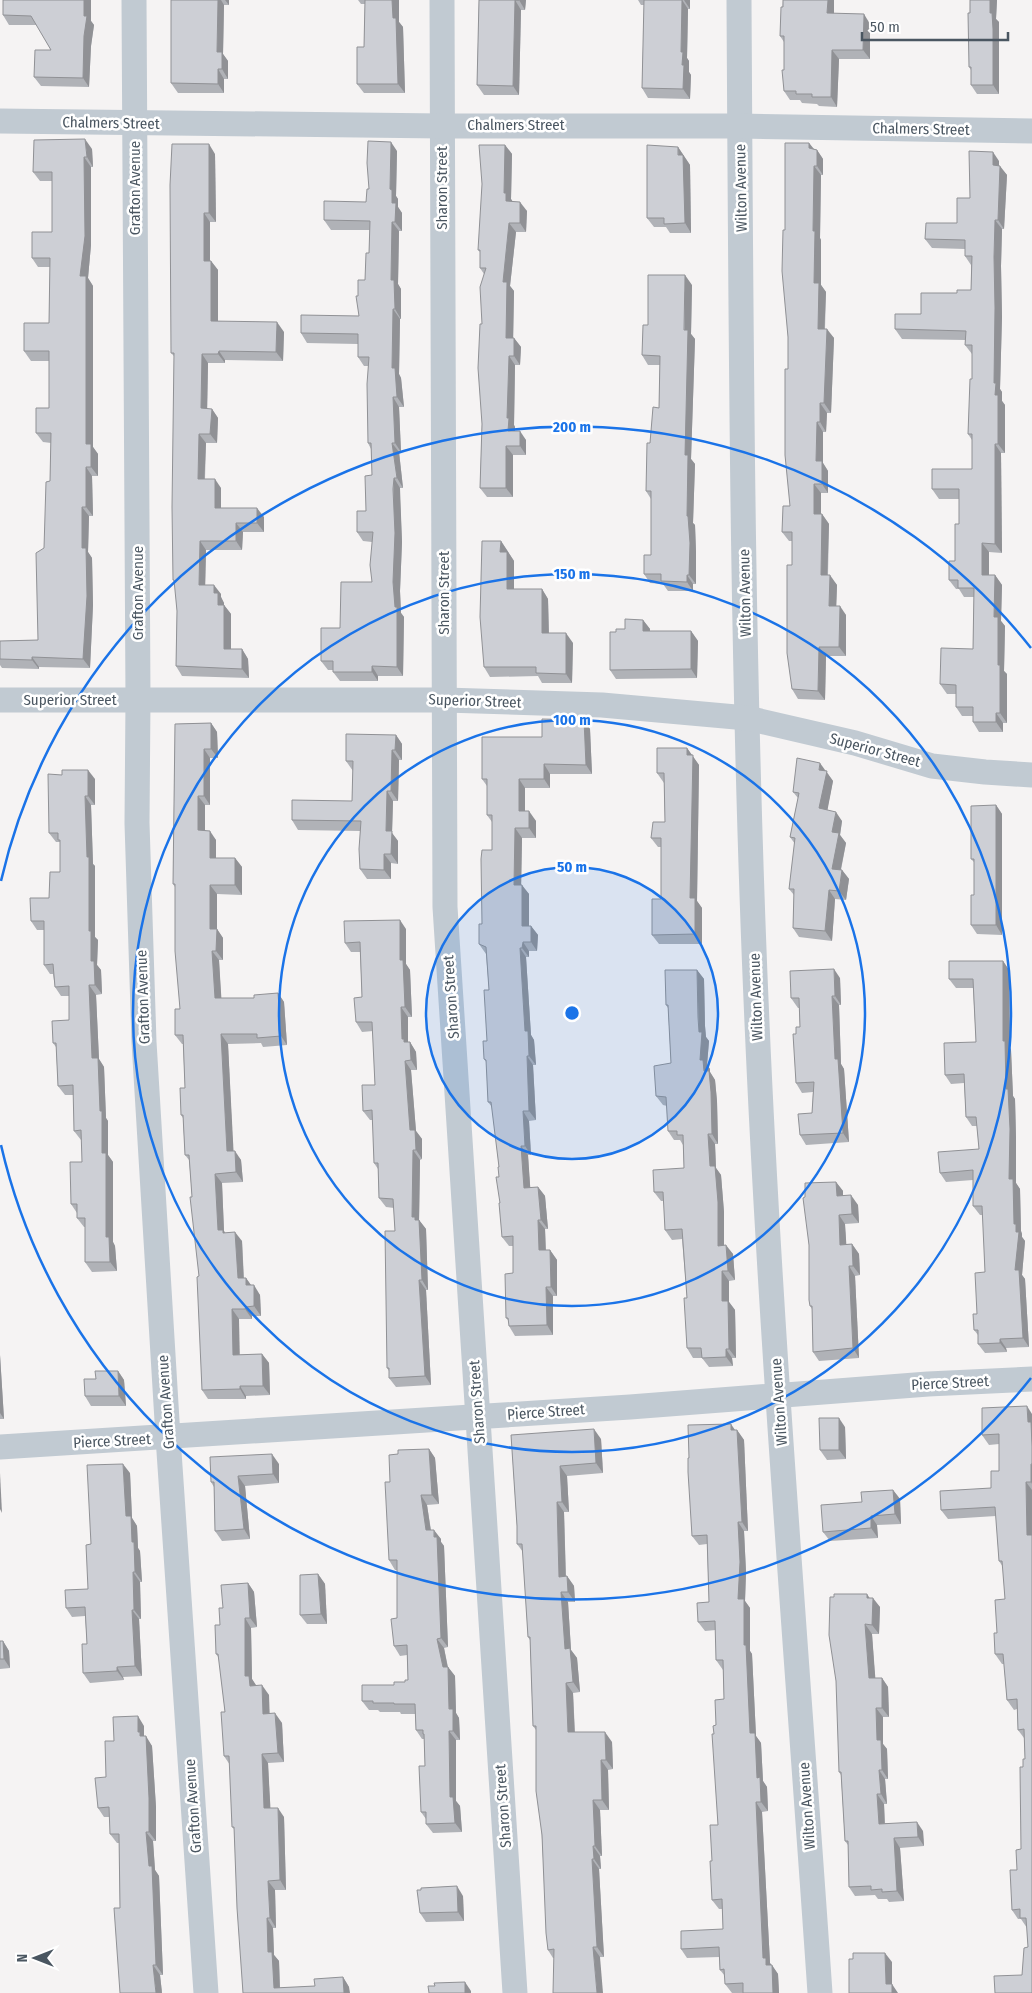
<svg xmlns="http://www.w3.org/2000/svg" width="1032" height="1993" font-family="'Fira Sans Condensed',sans-serif">
<rect width="100%" height="100%" fill="#f5f3f3"/>
<g fill="none" stroke-linecap="round" stroke-linejoin="round">
<g stroke="#c1cad2" stroke-width="25">
<path d="M134 0 138 700 137 823 144 1042 168 1437 206 1993"/>
<path d="M442 0 445 907 515 1993"/>
<path d="M739 0C741 341 742 682 757 1023 771 1346 798 1670 820 1993"/>
<path d="M0 121 442 126H740L1032 131"/>
<path d="M0 700H445L602 705 747 718 855 743 932 766 985 772 1032 775"/>
<path d="M0 1447 630 1407 928 1384 1032 1379"/>
</g>
</g>
<g fill="#b0b2b7">
<path d="M3 0 91 21 94 25 91 46 89 87 41 86 34 77 51 50 37 25H9L3 15Z"/>
<path d="M171 0H229V5H224L223 54 228 61V79H224V93H178L171 83Z"/>
<path d="M358 0H399V22L403 27 405 93H364L357 84 364 47 365 4H361Z"/>
<path d="M479 0H526L525 10H521L519 95H484L477 85Z"/>
<path d="M638 0H690V9H688L687 58 689 61V72L691 75 690 99 648 98 642 88 644 5H641Z"/>
<path d="M783 0H834V14L870 24V59H839L837 107 819 106 817 104 802 103 800 100H790L784 91V42L780 36Z"/>
<path d="M970 0H997L996 19 999 22V94H977L971 85V70L969 67Z"/>
<path d="M809 143 814 149 817 150 823 159V175H821L820 238 821 240V285L826 292 825 329 834 338 831 413H827L826 432H823V463L828 471V493H821V514H822L829 524 828 575 837 585 836 606 846 615V656H826L825 700 798 699 792 689V541H789L782 532 790 506 788 369V337L785 230Z"/>
<path d="M505 145 512 154 511 199 512 201 527 211 526 232H516L510 286 514 291 513 338H514L521 347 520 365H515L514 425 515 427V431L526 440V455H513V497H487L480 488 482 424V324L484 274 480 268V252L478 250Z"/>
<path d="M678 147 690 165 691 233H670L666 227H654L647 218Z"/>
<path d="M92 149 93 167H91V245L88 278 93 286V447L98 454V476H92L93 516H89L88 552 92 558 93 605 90 668 39 667V669L2 668 0 665V641L38 640 44 548 50 481 51 443 43 442 36 433 49 408V361H31L24 351 49 323 50 267H38L32 258 52 232V181H40L33 172Z"/>
<path d="M397 151 396 196 398 199V207L402 213V231H399L398 284 401 289V319H400L399 374 401 378 404 407H399L401 452H399L403 488H400V499L402 542 400 591 401 613 404 617 403 676H378V681H340L333 672V670H328L321 661 340 628 372 582V542L363 541 357 532 366 511 372 475 371 449 368 443V366H364L358 357V344L307 343 301 333 359 316 358 296 365 280 369 253 370 230H331L324 220 366 202 369 189Z"/>
<path d="M215 154 216 222H210V261H211L218 270V321L284 332 283 361 225 360V363H208L207 409H212L218 418 217 443H206L205 479 221 488V508L264 517V532H243L242 550H206L205 585 221 594V597L224 603V605L231 614V649H242L248 659 249 678 182 676 176 666 177 611 175 582 173 580 174 356 171 353Z"/>
<path d="M999 161V166L1007 175 1004 229H1002L1001 266 1002 317 1000 389 1002 392V401L1005 405V453H1001L1002 553 989 552V575H995L1002 585 1001 621 1005 626 1004 671 1007 674V723H1003V732H979L973 722V716H962L956 707V694H947L940 684 973 649 974 597H964L959 589H956L949 580 955 561 959 524V499H939L932 489 972 469V440L968 434 972 379V354L965 345V340L902 339 895 329 957 293 971 290V265L965 256V249L932 248 925 239 957 223 970 198Z"/>
<path d="M692 285 691 334 695 339 691 459 695 464 693 523 695 525 696 552V584H693V591H668L663 584 650 583 644 574 651 555V499L646 491 650 443 659 408 660 365H648L642 355 648 325Z"/>
<path d="M501 541 514 561V589H542L548 599 549 633 573 643 572 683H542L538 676 490 677 484 667Z"/>
<path d="M643 620 650 629V631H691L698 641 697 678 616 679 610 670 616 632 625 629Z"/>
<path d="M584 720 590 729 592 774H550V788H525V811L536 821V838H522L521 885 529 894V926H531L538 935 537 951H529V957H526L531 1035 534 1040 536 1065H533L536 1120 529 1121 531 1155H528L530 1188 538 1187 545 1196 548 1229H545L546 1250H550L557 1260V1296H553V1335L515 1336 509 1326V1321L506 1318 513 1273V1246H509L502 1237 499 1177V1167L492 1107 488 1102 487 1063 484 1059 487 1041 489 990 486 954 479 944 492 850V822L487 815V786L482 779 542 737Z"/>
<path d="M211 723 217 732 218 758H210V805H205V830L216 840V858H235L242 867V895L217 894V929L223 938V960H219L221 998H254L278 993 284 1002 287 1045 263 1047 261 1043 228 1044 233 1151 241 1160 243 1182 222 1183 224 1231 225 1233 242 1241 244 1278H246L251 1285 260 1295 261 1316H252V1319H239V1355L262 1354 269 1363 270 1395 246 1396V1399H208L202 1390 199 1276 189 1160 185 1155 183 1118 181 1115 185 1088 183 1044H182L175 1035 180 1009 175 887 173 884 175 724Z"/>
<path d="M396 735 402 744V760H399L398 801H393L392 833 398 841V864L391 863V879H367L360 869V831L298 830 292 820 352 801 353 771 346 761Z"/>
<path d="M687 748 699 765 697 901 702 908V944H659L652 935 661 899V847H658L651 838 665 822 664 783 657 773Z"/>
<path d="M826 771 833 781 827 810 842 821 840 835 846 843 841 870H842L849 879 846 900 835 899 832 941 799 937 793 928 794 895 789 889 795 844 790 837 798 798 793 792Z"/>
<path d="M95 779V805H91L93 864 95 866V937L98 940 97 965 101 970 102 994 96 995 99 1059 104 1067 106 1118 108 1121V1155L113 1162V1242L115 1246 117 1271 92 1272 85 1262V1227H84L77 1218V1213L71 1204 82 1162V1140H81L74 1131V1095H65L58 1086 56 1047 53 1043 69 1020V996H61L55 987 53 974H50L44 965V930H37L31 921 49 898 60 872V842H56L49 833Z"/>
<path d="M996 805 1002 814V935L977 934 971 925 974 895V862L971 859Z"/>
<path d="M406 929V964L410 970 412 1017H408V1042H410L416 1052 417 1070H411L416 1131 422 1139V1159L420 1160 419 1220 426 1229 428 1290H426L431 1385 396 1387 389 1378V1371L387 1368 395 1231 394 1208 386 1207 379 1198 378 1169 374 1163 373 1120H370L363 1111 375 1085 373 1031 362 1032 356 1022 362 997 360 952H351L345 943Z"/>
<path d="M1003 961 1009 970 1010 1048 1011 1050 1013 1096 1015 1099 1016 1138V1183L1020 1189 1021 1231 1022 1234V1237L1025 1241 1022 1275 1025 1279 1029 1347 1006 1348 1007 1352 985 1353 978 1344V1335L974 1330 985 1272 983 1215H980L973 1206V1180L946 1182 940 1173 979 1149 977 1126H972L966 1117 964 1083 951 1084 945 1075 976 1042 973 988H956L949 979Z"/>
<path d="M697 970 704 979 705 1026 706 1037 709 1041 707 1065 710 1069V1072L715 1080 717 1101 718 1144H715L716 1168 721 1175 724 1212V1245L733 1254 735 1280 729 1281V1302L735 1310 736 1358H732L733 1366 709 1367 702 1358H693L687 1348V1298L682 1239 672 1240 665 1230 664 1201H661L654 1192 684 1168 683 1145 680 1140H674L668 1131 667 1106 663 1105 656 1096 671 1063 668 1008 666 1005Z"/>
<path d="M840 978 841 1005H839L841 1064 844 1069 849 1142 806 1145 800 1135 812 1113 813 1092 802 1093 796 1083V1034L800 1027 799 1008H798L791 998Z"/>
<path d="M836 1182 843 1191V1196L858 1205 859 1223 845 1224 846 1244H852L859 1254 860 1275 855 1276 859 1358 819 1361 813 1352 812 1309 810 1306 809 1245 805 1197Z"/>
<path d="M0 1355 4 1419H0Z"/>
<path d="M118 1371 124 1380 126 1406H91L85 1396Z"/>
<path d="M1032 1414V1993L1022 1975 1028 1947 1027 1928 1021 1919H1018L1012 1910 1017 1870 1021 1849 1023 1767 1025 1759 1024 1738 1018 1730 1017 1709 1014 1710 1007 1700 1004 1664H1002L995 1654 997 1633 1005 1599 1003 1567 999 1561 996 1516 948 1519 941 1510 991 1488 999 1471V1444L989 1445 982 1435Z"/>
<path d="M845 1427 846 1459 827 1460 820 1450Z"/>
<path d="M735 1430H737L744 1440 748 1531H744L746 1572 745 1601 750 1608V1651L752 1654 756 1736 761 1743 763 1781 767 1787 768 1811 762 1812 770 1963 778 1974 779 1993H732L725 1984V1976L720 1970 719 1957 687 1958 681 1949 723 1929 722 1909H719L712 1900V1861L718 1825 714 1734 724 1699 723 1670 716 1660V1630L705 1631 698 1622 709 1602 707 1544 699 1545 692 1536 689 1458Z"/>
<path d="M511 1435 601 1439 603 1473 567 1476 569 1512H564L566 1576H567L574 1586 575 1602H568L571 1650 577 1658 580 1692 573 1693 575 1732 612 1742 613 1769 608 1770 609 1810H600L602 1856H600L601 1869H599L604 1957 553 1958 548 1950 536 1730 533 1726 530 1640 528 1637 523 1552 517 1544V1526Z"/>
<path d="M429 1449 435 1458 439 1504 427 1505 431 1530 441 1539V1542L444 1546 448 1647 444 1648 448 1667 455 1676 456 1713 459 1718 460 1740H456V1801L460 1806 462 1832 433 1833 426 1824V1819L421 1812 425 1766 424 1739H422L416 1730 415 1714H401L400 1712H380L378 1710H369L362 1701 394 1685 405 1682 408 1680 407 1655 400 1656 394 1646 397 1618V1570H395L389 1560 390 1482 398 1454Z"/>
<path d="M279 1464V1483L245 1486 250 1539 222 1541 215 1531 214 1487 211 1482Z"/>
<path d="M130 1473 132 1518 137 1526 138 1548 140 1551 142 1582H140L141 1619H139L142 1676 123 1677 124 1680 90 1683 83 1673 87 1644 85 1616 72 1617 66 1608 88 1589 91 1544Z"/>
<path d="M893 1490 900 1499 901 1524 877 1525 878 1538 830 1541 823 1532 862 1502Z"/>
<path d="M318 1574 325 1584 327 1624H307L300 1615Z"/>
<path d="M248 1583 254 1592 257 1627 251 1628 252 1679 256 1686 269 1695V1714L282 1723 284 1762 268 1763 270 1808 284 1817 286 1890H275L276 1928H273L274 1955 279 1961 280 1988 315 1986 343 1977 349 1987 243 1993 234 1829 232 1827 230 1765 224 1756 225 1712 219 1658 216 1654 223 1608Z"/>
<path d="M869 1598 880 1607 879 1634H872L875 1678H882L888 1687 889 1717H883V1744L887 1749 888 1779H885L887 1804H884L885 1823 923 1831 924 1846 900 1848 904 1901 889 1902 887 1899H878L875 1895 855 1896 849 1887 848 1845 845 1841 841 1775 839 1772Z"/>
<path d="M0 1641H3L9 1651 10 1668 0 1669Z"/>
<path d="M144 1726V1736L152 1746 156 1807V1841H153L155 1870 159 1876 163 1975H160L162 1993 120 1908 119 1843H117L110 1834V1817H104L98 1808 106 1777 114 1741Z"/>
<path d="M463 1896 464 1921 426 1922 420 1913Z"/>
</g>
<g fill="#909195">
<path d="M84 0H91V21L94 25 91 46 89 87 83 78Z"/>
<path d="M218 0H221L224 5 223 54 228 61V79L222 69 217 52Z"/>
<path d="M225 0H229V5Z"/>
<path d="M392 0H399V22L403 27 405 93 398 84 392 11Z"/>
<path d="M515 0 521 10 519 95 513 86Z"/>
<path d="M519 0H526L525 10Z"/>
<path d="M682 0 688 9 687 58 689 61V72L691 75 690 99 683 89 682 65 681 52Z"/>
<path d="M684 0H690V9Z"/>
<path d="M828 0H834V23L827 13Z"/>
<path d="M990 0H997L996 19 999 22V94L993 85 990 13Z"/>
<path d="M864 14 870 24V59L863 50Z"/>
<path d="M832 50 839 59 837 107 831 97Z"/>
<path d="M218 69 224 79V93L218 84Z"/>
<path d="M85 139 92 149 93 167 87 157Z"/>
<path d="M391 142 397 151 396 196 398 199V207L402 213V231L395 222 390 189Z"/>
<path d="M809 143 816 152 809 148Z"/>
<path d="M209 144 215 154 216 222 209 213Z"/>
<path d="M505 145 512 154 511 199 513 202 506 201 504 193Z"/>
<path d="M678 147 690 165 691 233 685 223Z"/>
<path d="M817 150 823 159V175L817 166Z"/>
<path d="M993 152 999 161V175L993 165Z"/>
<path d="M84 157 91 167V245L88 278 93 286V447L98 454V476L91 467 86 444 80 276Z"/>
<path d="M814 166 821 175 820 238 821 240V285L826 292 824 338 818 329 814 283 813 231Z"/>
<path d="M1000 166 1007 175 1004 229 998 220Z"/>
<path d="M520 202 527 211 526 232 520 223Z"/>
<path d="M204 213 210 222V270L204 261Z"/>
<path d="M995 220 1002 229 1001 266 1002 317 1000 389 1002 392V401L1005 405V453L998 444 995 395 994 383V257Z"/>
<path d="M392 222 399 231 398 284 401 289V319L395 309 391 280Z"/>
<path d="M509 223 516 232 510 286 514 291 513 347 506 338 503 282Z"/>
<path d="M211 261 218 270V330L211 321Z"/>
<path d="M685 275 692 285 691 334 695 339 691 459 695 464 693 523 695 525 696 552V584L689 575 685 455Z"/>
<path d="M393 309 400 319 399 374 401 378 404 407 397 397 392 368Z"/>
<path d="M277 322 284 332 283 361 276 352Z"/>
<path d="M827 329 834 338 831 413 824 403Z"/>
<path d="M514 338 521 347 520 365 514 356Z"/>
<path d="M219 351 225 360V363L218 354Z"/>
<path d="M202 354 208 363 207 417 201 408Z"/>
<path d="M509 356 515 365 514 425 515 427V440L508 431 507 418Z"/>
<path d="M393 397 399 407 401 452 395 443Z"/>
<path d="M820 403 827 413 826 432 820 422Z"/>
<path d="M212 409 218 418 217 443 210 434Z"/>
<path d="M817 422 823 432V463L828 471V493L822 484 816 461Z"/>
<path d="M520 431 526 440V455L520 446Z"/>
<path d="M199 434 206 443 204 488 198 479Z"/>
<path d="M392 443 399 452 403 488 397 478Z"/>
<path d="M995 444 1001 453 1002 553 995 544Z"/>
<path d="M506 446 513 455V497L506 488Z"/>
<path d="M86 467 92 476 93 516 86 507Z"/>
<path d="M394 478 400 488 402 542 400 591 401 613 404 617 403 676 397 667 393 582Z"/>
<path d="M215 479 221 488V517L215 508Z"/>
<path d="M814 484 821 493V523L814 514Z"/>
<path d="M82 507 89 516 88 552 92 558 93 605 90 668 83 659 82 548Z"/>
<path d="M257 508 264 517V532L257 523Z"/>
<path d="M822 514 829 524 827 584 821 575Z"/>
<path d="M236 523 243 532 242 550 236 541Z"/>
<path d="M200 541 206 550 205 594 199 585Z"/>
<path d="M501 541 514 561V599L507 589 500 552Z"/>
<path d="M982 543 989 552V585L982 575Z"/>
<path d="M687 575 693 584V591L687 582Z"/>
<path d="M830 575 837 585 836 615 829 606Z"/>
<path d="M995 575 1002 585 1001 621 1005 626 1004 671 1007 674V723L1000 713 994 617Z"/>
<path d="M214 585 221 594V597L224 603V605L231 614V659L224 649 218 605 214 593Z"/>
<path d="M542 589 548 599 549 642 542 633Z"/>
<path d="M840 606 846 615V656L839 647Z"/>
<path d="M643 620 650 629 649 640 643 631Z"/>
<path d="M691 631 698 641 697 678 691 669Z"/>
<path d="M566 633 573 643 572 683 566 674Z"/>
<path d="M819 647 826 656 825 700 818 691Z"/>
<path d="M242 649 248 659 249 678 242 669Z"/>
<path d="M32 657 39 667V669L32 660Z"/>
<path d="M372 666 378 676V681L372 672Z"/>
<path d="M996 713 1003 723V732L996 722Z"/>
<path d="M584 720 590 729 592 774 586 765Z"/>
<path d="M211 723 217 732 218 758 211 749Z"/>
<path d="M396 735 402 744V760L395 750Z"/>
<path d="M687 748 699 765 697 901 702 908V944L695 934 690 898Z"/>
<path d="M204 749 210 758V805L204 796Z"/>
<path d="M392 750 399 760 398 801 391 791Z"/>
<path d="M820 763 833 781 826 818 819 808V770Z"/>
<path d="M544 764 550 774V788L544 779Z"/>
<path d="M88 770 95 779V805L88 796Z"/>
<path d="M519 779 525 788V821L519 811Z"/>
<path d="M387 791 393 801 392 833 398 841V864L391 854 386 831Z"/>
<path d="M85 796 91 805 93 864 95 866V937L98 940 97 965 101 970 102 994 95 985 91 961 89 931Z"/>
<path d="M198 796 205 805V840L198 830Z"/>
<path d="M996 805 1002 814V935L996 925Z"/>
<path d="M529 811 536 821V838L529 828Z"/>
<path d="M836 812 842 821 840 835 846 843 839 878 832 869V832Z"/>
<path d="M515 828 522 838 521 894 514 885Z"/>
<path d="M210 831 216 840V867L210 858Z"/>
<path d="M384 854 391 863V879L384 870Z"/>
<path d="M235 858 242 867V895L235 885Z"/>
<path d="M842 870 849 879 846 900 839 891Z"/>
<path d="M210 885 217 894V929L223 938V960L216 951 210 929Z"/>
<path d="M522 885 529 894V935L522 926Z"/>
<path d="M829 890 835 899 832 941 825 931Z"/>
<path d="M400 920 406 929V964L410 970 412 1017 405 1007 400 960Z"/>
<path d="M531 926 538 935 537 951 531 942Z"/>
<path d="M523 942 529 951V957L522 948Z"/>
<path d="M520 948 526 957 531 1035 534 1040 536 1065 529 1056 525 1031Z"/>
<path d="M212 951 219 960 222 1008 215 998Z"/>
<path d="M1003 961 1009 970 1010 1048 1011 1050 1013 1096 1015 1099 1016 1138V1183L1020 1189 1021 1231 1022 1234V1237L1025 1241 1022 1275 1025 1279 1029 1347 1023 1338 1015 1270 1016 1232 1014 1224 1009 1179 1006 1089 1003 1041Z"/>
<path d="M834 969 840 978 841 1005 835 996Z"/>
<path d="M697 970 704 979 705 1026 706 1037 709 1041 707 1065 710 1069V1072L715 1080 717 1101 718 1144 712 1134 704 1071 700 1060Z"/>
<path d="M89 985 96 995 99 1059 104 1067 106 1118 108 1121V1155L113 1162V1242L115 1246 117 1271 110 1262 106 1237 100 1111 92 1058Z"/>
<path d="M278 993 284 1002 287 1045 281 1036Z"/>
<path d="M832 996 839 1005 841 1064 844 1069 849 1142 843 1133 835 1059Z"/>
<path d="M401 1007 408 1017V1045L410 1042 416 1052 417 1070 411 1060 402 1039Z"/>
<path d="M221 1034 228 1044 234 1160 227 1151Z"/>
<path d="M527 1056 533 1065 536 1120 529 1111Z"/>
<path d="M405 1061 411 1070 416 1131 422 1139V1159L416 1150 410 1130Z"/>
<path d="M523 1111 529 1121 531 1155 525 1146Z"/>
<path d="M708 1134 715 1144 716 1168 721 1175 724 1212V1255L718 1246 710 1166Z"/>
<path d="M521 1146 528 1155 531 1198 524 1188Z"/>
<path d="M413 1150 420 1160 419 1223V1220L426 1229 428 1290 422 1280 412 1217Z"/>
<path d="M235 1151 241 1160 243 1182 236 1172Z"/>
<path d="M215 1174 222 1183 224 1231 229 1239 218 1230Z"/>
<path d="M836 1182 843 1191V1206L837 1196Z"/>
<path d="M538 1187 545 1196 548 1229 541 1220Z"/>
<path d="M851 1195 858 1205 859 1223 852 1214Z"/>
<path d="M839 1215 845 1224 847 1254 840 1245Z"/>
<path d="M538 1220 545 1229 546 1260 539 1250Z"/>
<path d="M235 1232 242 1241 244 1288 238 1278Z"/>
<path d="M852 1244 859 1254 860 1275 853 1266Z"/>
<path d="M726 1245 733 1254 735 1280 728 1271Z"/>
<path d="M550 1250 557 1260V1296L551 1287Z"/>
<path d="M849 1266 855 1276 859 1358 853 1348Z"/>
<path d="M722 1271 729 1281V1302L735 1310 736 1358 729 1349 722 1301Z"/>
<path d="M246 1278 253 1288 246 1285Z"/>
<path d="M419 1280 426 1290 431 1385 425 1376Z"/>
<path d="M254 1285 260 1295 261 1316 254 1306Z"/>
<path d="M546 1287 553 1296V1335L547 1325Z"/>
<path d="M246 1307 252 1316V1319L245 1309Z"/>
<path d="M232 1309 239 1319 240 1364 233 1355Z"/>
<path d="M1000 1339 1006 1348 1007 1352 1000 1343Z"/>
<path d="M726 1349 732 1358 733 1366 726 1357Z"/>
<path d="M262 1354 269 1363 270 1395 263 1386Z"/>
<path d="M0 1355 4 1419 0 1413Z"/>
<path d="M118 1371 124 1380 126 1406 119 1396Z"/>
<path d="M240 1386 246 1396V1399L240 1389Z"/>
<path d="M1027 1406 1032 1414V1446L1028 1422Z"/>
<path d="M839 1418 845 1427 846 1459 839 1450Z"/>
<path d="M731 1424 737 1433 731 1430Z"/>
<path d="M594 1429 601 1439 603 1473 596 1463Z"/>
<path d="M737 1430 744 1440 748 1531 742 1522Z"/>
<path d="M429 1449 435 1458 439 1504 432 1495Z"/>
<path d="M272 1454 279 1464V1483L273 1474Z"/>
<path d="M123 1464 130 1473 132 1518 137 1526 138 1548 140 1551 142 1582 135 1572 132 1542 126 1516Z"/>
<path d="M1031 1464 1032 1465V1484L1031 1482Z"/>
<path d="M560 1466 567 1476 569 1512 562 1502Z"/>
<path d="M0 1473 2 1513 0 1509Z"/>
<path d="M238 1476 245 1486 250 1539 244 1529Z"/>
<path d="M1026 1482 1032 1490V1541L1027 1535Z"/>
<path d="M893 1490 900 1499 901 1524 895 1514Z"/>
<path d="M421 1495 427 1505 432 1539 426 1530Z"/>
<path d="M557 1502 564 1512 566 1587 559 1577Z"/>
<path d="M871 1516 877 1525 878 1538 871 1528Z"/>
<path d="M738 1522 744 1531 746 1572 745 1601 750 1608V1651L752 1654 756 1736 761 1743 763 1781 767 1787 768 1811 761 1802 757 1778 750 1733 744 1645 738 1599Z"/>
<path d="M434 1530 441 1539V1542L444 1546 448 1647 441 1638Z"/>
<path d="M133 1572 140 1582 141 1619 134 1610Z"/>
<path d="M318 1574 325 1584 327 1624 321 1614Z"/>
<path d="M567 1576 574 1586 575 1602 568 1592Z"/>
<path d="M248 1583 254 1592 257 1627 250 1618Z"/>
<path d="M561 1592 568 1602 571 1650 577 1658 580 1692 573 1682 565 1649Z"/>
<path d="M867 1594 873 1603V1598L880 1607 879 1634 872 1625 867 1598Z"/>
<path d="M132 1610 139 1619 142 1676 135 1666Z"/>
<path d="M245 1618 251 1628 252 1679 256 1685 257 1695 250 1686 245 1676Z"/>
<path d="M865 1624 872 1634 876 1687 869 1678Z"/>
<path d="M437 1639 444 1648 448 1669V1667L455 1676 456 1713 459 1718 460 1740 453 1731 443 1667Z"/>
<path d="M3 1641 9 1651 10 1668 4 1659Z"/>
<path d="M117 1667 123 1677 124 1680 117 1671Z"/>
<path d="M882 1678 888 1687 889 1717 882 1708Z"/>
<path d="M566 1683 573 1693 575 1742 568 1732Z"/>
<path d="M262 1685 269 1695 270 1723 263 1714Z"/>
<path d="M876 1708 883 1717V1744L887 1749 888 1779 882 1770 877 1740Z"/>
<path d="M275 1713 282 1723 284 1762 278 1753Z"/>
<path d="M138 1716 144 1726V1738L146 1736 152 1746 156 1807V1841L149 1832 140 1736 138 1732Z"/>
<path d="M449 1731 456 1740V1801L460 1806 462 1832 455 1823 450 1797Z"/>
<path d="M605 1732 612 1742 613 1769 606 1760Z"/>
<path d="M262 1754 268 1763 271 1818 264 1808Z"/>
<path d="M601 1760 608 1770 609 1810 602 1800Z"/>
<path d="M879 1770 885 1779 887 1804 881 1794Z"/>
<path d="M877 1794 884 1804 885 1833 879 1824Z"/>
<path d="M593 1800 600 1810 602 1856 595 1846Z"/>
<path d="M756 1802 762 1812 770 1963 772 1966V1965L778 1974 779 1993H773L766 1965 763 1958Z"/>
<path d="M278 1808 284 1817 286 1890 280 1880Z"/>
<path d="M917 1822 923 1831 924 1846 918 1837Z"/>
<path d="M146 1832 153 1841 155 1870 159 1876 163 1975 156 1965Z"/>
<path d="M894 1838 900 1848 904 1901 897 1891Z"/>
<path d="M593 1846 600 1856 601 1869 594 1859Z"/>
<path d="M592 1859 599 1869 604 1957 597 1947Z"/>
<path d="M268 1881 275 1890 276 1928 270 1918Z"/>
<path d="M457 1886 463 1896 464 1921 458 1912Z"/>
<path d="M267 1918 273 1928 274 1955 279 1961 280 1993 274 1988 268 1952Z"/>
<path d="M593 1947 600 1957 603 1993H597Z"/>
<path d="M885 1953 892 1962V1984L898 1993H892L886 1984Z"/>
<path d="M153 1965 160 1975 162 1993H156Z"/>
<path d="M343 1977 349 1987 350 1993H344Z"/>
<path d="M465 1982 471 1991V1993H465Z"/>
</g>
<g fill="#cdcfd5" stroke="#909195">
<path d="M3 0H84V16H87L84 36 83 78 34 77 35 50H51L31 16 3 15Z"/>
<path d="M171 0H218L217 52H222V69H218V84L171 83Z"/>
<path d="M365 0H392L393 18H396L398 84H357V47H364Z"/>
<path d="M479 0H519H515L513 86 477 85Z"/>
<path d="M644 0H682L681 52H683L682 65H684L683 89 642 88Z"/>
<path d="M783 0H828L827 13 864 14 863 50H832L831 97H812V94H796V91H784L782 70H784V36H780L781 7H783Z"/>
<path d="M970 0H990V13H992L993 29V85H971V67H969L968 13H970Z"/>
<path d="M85 139 87 157H84L85 236 80 276H86V444H91V467H86V507H82V548H86L87 596 83 659 32 657V660L0 659V641L38 640 36 553 44 548 46 482 50 481 51 433H36V408H49V351H24V323H49L50 258H32V232H52V172H33L34 140Z"/>
<path d="M368 141 391 142 390 189 392 190V203H396L395 222H392L391 280H394L395 309H393L392 368H395L397 397H393L395 443H392L397 478H394L393 489 395 533 393 582 395 607H397V667L372 666V672H333V661H321V628H340L341 582H372L370 565 373 532H357V511H366L365 476 372 475 371 443H368L367 384 369 357H358V334L301 333V315L359 316 356 296H358V280H365L366 253H369L370 221 324 220V201L366 202 367 189H369L367 163Z"/>
<path d="M785 143H809V148L817 150V166H814L813 231H815L814 283H819L818 329H827L824 403H820V422H817L816 461H822V484H814V514H822L821 575H830L829 606H840L839 647H819L818 691 792 689 787 653V565H792V532H782L783 506H790L785 455V369H788V337L782 271 783 230H785Z"/>
<path d="M172 144H209V213H204V261H211V321L277 322 276 352 219 351 218 354H202L201 408 212 409 210 434H199L198 479H215V508H257V523H236V541H200L199 585H214V593H218V605H224V649H242V669L176 666 177 611 174 580H173L172 507 174 353H171L170 185Z"/>
<path d="M479 145H505L504 193H506V201L520 202V223H509L503 282H507L506 338H514V356H509L507 418H509L508 431H520V446H506V488H480L482 424 478 368 480 324H482L480 287 486 268H480V250H478L482 184Z"/>
<path d="M647 145 678 147V155H683L685 223 664 224V218H647Z"/>
<path d="M969 151 993 152V165L1000 166 998 220H995L994 257 995 308 994 383H996L995 395H998V444H995V544L982 543V575H995L994 617H998V665H1000V713H996V722H973V707H956V685L940 684 941 648 973 649 974 588H958V580H949V561H955V524H959V489H932V469H972V434H968L970 379H972V345H965L966 331 895 329V314H921V293H957V290H971L972 256H965V240L925 239 926 223H957V198H970Z"/>
<path d="M648 275H685L684 330H688L685 455H688L687 516H688L690 543 689 575H687V582L661 581V574H644V555H651V491H646L647 443H650L653 407 659 408 660 356 642 355 643 325H648Z"/>
<path d="M482 541H501L500 552H507V589H542V633H566V674L536 673V667H484L480 617Z"/>
<path d="M625 619 643 620V631H691V669L610 670V632H616V629H625Z"/>
<path d="M542 719 584 720 586 765 544 764V779H519V811H529V828H515L514 885H522V926H531V942H523L522 948H520L525 1031H528L529 1056H527L529 1111H523L525 1146H521L524 1188 538 1187 541 1220H538L539 1250H550L551 1287H546L547 1325 509 1326 508 1318H506L505 1274 513 1273V1236L502 1237 499 1203H500L496 1177H499L498 1167H499L491 1102H488L486 1060 484 1059 483 1041H487L484 990H489L486 947 479 944V924H482L481 859 482 850H492V815H487V779H482V737H542Z"/>
<path d="M211 723V749H204V796H198V830L210 831V858H235V885H210V929H217L216 951H212L215 998H254V995L278 993 281 1036 257 1038V1034H221L227 1151H235L236 1172 215 1174 218 1230H223V1233L235 1232 238 1278H246V1285H254V1306L246 1307 245 1309H232L233 1355 262 1354 263 1386H240V1389L202 1390 197 1277 199 1276 190 1197H192L189 1155H185L183 1115H181L180 1088H185L183 1035H175V1009H180L175 951V884H173L175 724Z"/>
<path d="M346 734 396 735 395 750H392L391 791H387L386 831H392L391 854H384V870L360 869 359 849 361 821 292 820V800L352 801 353 761H346Z"/>
<path d="M657 748H687V755H693L690 898H695V934L652 935V899H661V838H651L653 822H665L664 773H657Z"/>
<path d="M797 758 820 763 819 770 827 771 819 808 836 812 832 832 839 833 832 869 842 870 839 891 829 890 825 931 793 928 794 889H789L795 838 790 837 799 793 793 792Z"/>
<path d="M62 770H88V796H85L87 857H89V931H91V961H94L95 985H89L92 1058H98L100 1111H102V1153H106V1237H109L110 1262H85V1218H77V1204H71L70 1162H82L81 1130 74 1131 73 1085 58 1086 56 1043H53L52 1021 69 1020V986L55 987 53 964 44 965V921H31L30 898H49L50 872H60V840H58V833H49L48 774 62 775Z"/>
<path d="M996 805V925H971V895H974V859H971V806Z"/>
<path d="M400 920V960H403L405 1007H401L402 1039H404V1042H410L411 1060 405 1061 410 1130H415L416 1150H413L412 1217H415V1220H419L422 1280H419L425 1376 389 1378V1368H387L385 1231H395L393 1199 379 1198 378 1163H374L372 1110 363 1111 362 1085H375L372 1022H356L354 998 362 997 360 942 345 943 344 921Z"/>
<path d="M949 961H1003V1041H1005L1006 1089H1008L1010 1129 1009 1179H1013L1014 1224H1016V1232H1019L1015 1270H1019L1023 1338 1000 1339V1343L978 1344V1330H974L973 1314H977L975 1273 985 1272 982 1206H973V1170L940 1173 938 1152 979 1149 976 1117H966L964 1074 945 1075 944 1043 976 1042 973 979H949Z"/>
<path d="M834 969 835 996H832L835 1059H838L843 1133 800 1135 798 1114 812 1113 814 1082 796 1083 793 1034H796V1027H800L799 998H791L790 971Z"/>
<path d="M665 970H697L698 1017 699 1032H702L700 1060H703L704 1071H709L711 1092 712 1134H708L710 1166H715L718 1202V1246L726 1245 728 1271H722V1301H728L729 1349H726V1357L702 1358 701 1348H687L684 1298H687L682 1229 665 1230 663 1192H654L653 1170 684 1168 683 1135H677V1131H668L666 1097 656 1096 654 1066 671 1063 668 1005H666Z"/>
<path d="M836 1182 837 1196 851 1195 852 1214 839 1215 840 1245 852 1244 853 1266H849L853 1348 813 1352 812 1306H810L809 1300V1245L803 1198 805 1197V1183Z"/>
<path d="M95 1371H118L119 1396H85L84 1379H96Z"/>
<path d="M1027 1406 1028 1422H1031L1032 1446V1464H1031V1482H1026L1027 1535H1032V1993H995L994 1976 1022 1975 1024 1948 1028 1947 1026 1918H1020V1909L1012 1910 1010 1870H1017L1016 1850 1021 1849 1020 1767H1023V1759H1025L1024 1729 1018 1730 1017 1699 1007 1700 1003 1654H995L994 1633H997L995 1600 1005 1599 1002 1561H999L995 1507 941 1510 940 1491 991 1488V1471H999V1434L982 1435V1408Z"/>
<path d="M819 1418H839V1450H820Z"/>
<path d="M731 1424V1430H737L742 1522H738L740 1562 738 1599H744V1645H746L750 1733H755L757 1778 760 1777 761 1802H756L763 1958H766V1965H772L773 1993H743V1983L725 1984 724 1969 720 1970 719 1947 681 1949V1931L723 1929 722 1899 712 1900 710 1861H712L710 1825H718L712 1734H714L713 1726 716 1725 715 1700 724 1699 723 1660H716L715 1621 698 1622 697 1603 709 1602 707 1535 692 1536 688 1472V1458H689L688 1425Z"/>
<path d="M594 1429 596 1463 560 1466 562 1502H557L559 1577 567 1576 568 1592H561L565 1649 570 1648 573 1682 566 1683 568 1732H605L606 1760H601L602 1800H593L595 1846H593L594 1859H592L597 1947H593L597 1993H553L554 1949 548 1950 546 1933 542 1835 536 1791V1726H533L530 1637H528L522 1544H517V1526L511 1435Z"/>
<path d="M429 1449 432 1495H421L426 1530H434V1537H437L441 1638 437 1639 443 1667H448L449 1709H453V1731H449L450 1797H453L455 1823 426 1824V1812H421L419 1766H425L424 1734H423V1730H416L415 1704H394V1703H373V1701H362V1685H394V1682H405V1680H408L407 1645 394 1646 391 1619 397 1618V1560H389L385 1482H390L389 1455 398 1454V1450Z"/>
<path d="M272 1454 273 1474 238 1476 244 1529 215 1531 214 1482H211L210 1457Z"/>
<path d="M123 1464 126 1516H131L132 1542H134L135 1572H133L134 1610H132L135 1666 117 1667V1671L83 1673 82 1644H87L85 1607 66 1608 65 1590 88 1589 86 1545 91 1544 87 1465Z"/>
<path d="M893 1490 895 1514 871 1516V1528L823 1532 821 1505 862 1502 861 1492Z"/>
<path d="M318 1574 321 1614 300 1615V1575Z"/>
<path d="M248 1583 250 1618H245V1676H249L250 1686 262 1685 263 1714 275 1713 278 1753 262 1754 264 1808H278L280 1880 268 1881 270 1918H267L268 1952H272L274 1988 315 1986 314 1979 343 1977 344 1993H243L237 1908 234 1827H232L229 1756H224L221 1712H225L218 1654H216L215 1625H220L219 1608H223L221 1585Z"/>
<path d="M834 1594H867V1598H873L872 1625 865 1624 869 1678H882V1708H876L877 1740H881L882 1770H879L881 1794H877L879 1824 917 1822 918 1837 894 1838 897 1891 882 1892V1889L871 1890V1886L849 1887 848 1841H845L841 1772H839L836 1681 829 1635 830 1597H834Z"/>
<path d="M0 1641H3L4 1659H0Z"/>
<path d="M138 1716V1732H140V1736H146L149 1798V1832H146L149 1866H152L156 1965H153L156 1993H120L114 1908H120L119 1834H110L109 1807 98 1808 95 1778 106 1777 105 1741H114L113 1717Z"/>
<path d="M457 1886 458 1912 420 1913 417 1890H421V1888Z"/>
<path d="M853 1953H885L886 1984H892V1993H849V1959H853Z"/>
<path d="M465 1982V1993H429L428 1986H435L434 1983Z"/>
</g>
<circle cx="572" cy="1013" r="146" fill="#1a73e8" fill-opacity=".12"/>
<g fill="none" stroke="#1a73e8" stroke-width="2.5">
<circle cx="572" cy="1013" r="146"/>
<circle cx="572" cy="1013" r="293"/>
<circle cx="572" cy="1013" r="439"/>
<path d="M1031 1378A586 586 0 0 1 1 1145M1 881A586 586 0 0 1 1031 648"/>
</g>
<g text-anchor="middle" stroke-width="5" stroke-linejoin="round" paint-order="stroke">
<g font-size="15" fill="#4a5661" stroke="#fff">
<text transform="translate(111 123) rotate(1)" y="5">Chalmers Street</text>
<text x="516" y="130">Chalmers Street</text>
<text transform="translate(921 129) rotate(1)" y="5">Chalmers Street</text>
<text transform="translate(135 188) rotate(-90)" y="5">Grafton Avenue</text>
<text transform="translate(442 188) rotate(-90)" y="5">Sharon Street</text>
<text transform="translate(741 188) rotate(-91)" y="5">Wilton Avenue</text>
<text transform="translate(138 593) rotate(-90)" y="5">Grafton Avenue</text>
<text transform="translate(444 593) rotate(-90)" y="5">Sharon Street</text>
<text transform="translate(745 593) rotate(-91)" y="5">Wilton Avenue</text>
<text x="70" y="705">Superior Street</text>
<text transform="translate(475 701) rotate(2)" y="5">Superior Street</text>
<text transform="translate(875 750) rotate(15)" y="5">Superior Street</text>
<text transform="translate(143 997) rotate(-92)" y="5">Grafton Avenue</text>
<text transform="translate(451 997) rotate(-94)" y="5">Sharon Street</text>
<text transform="translate(756 997) rotate(-92)" y="5">Wilton Avenue</text>
<text transform="translate(950 1383) rotate(-3)" y="5">Pierce Street</text>
<text transform="translate(166 1402) rotate(-94)" y="5">Grafton Avenue</text>
<text transform="translate(477 1402) rotate(-94)" y="5">Sharon Street</text>
<text transform="translate(779 1402) rotate(-94)" y="5">Wilton Avenue</text>
<text transform="translate(546 1412) rotate(-4)" y="5">Pierce Street</text>
<text transform="translate(112 1441) rotate(-3)" y="5">Pierce Street</text>
<text transform="translate(193 1806) rotate(-94)" y="5">Grafton Avenue</text>
<text transform="translate(503 1806) rotate(-94)" y="5">Sharon Street</text>
<text transform="translate(807 1806) rotate(-94)" y="5">Wilton Avenue</text>
</g>
</g>
<circle cx="572" cy="1013" r="8" fill="#1a73e8" stroke="#fff" stroke-width="2.5"/>
<g font-size="15" text-anchor="middle" font-weight="bold" fill="#1a73e8" stroke="#fff" stroke-width="5" stroke-linejoin="round" paint-order="stroke">
<text x="572" y="432">200 m</text>
<text x="572" y="579">150 m</text>
<text x="572" y="725">100 m</text>
<text x="572" y="872">50 m</text>
</g>
<g transform="translate(35 1958) rotate(270)" stroke="#ffffff" stroke-width="4" paint-order="stroke">
<path d="M0-4L9 19L0 12L-9 19Z" fill="#4a5661"/>
<text y="-8" font-size="14" font-weight="bold" text-anchor="middle" fill="#4a5661">N</text>
</g>
<path d="M862 32v8h146v-8" fill="none" stroke="#4a5661" stroke-width="2.5"/>
<text x="870" y="32" font-size="15" fill="#4a5661" stroke="#ffffff" stroke-width="4" paint-order="stroke">50 m</text>
</svg>
